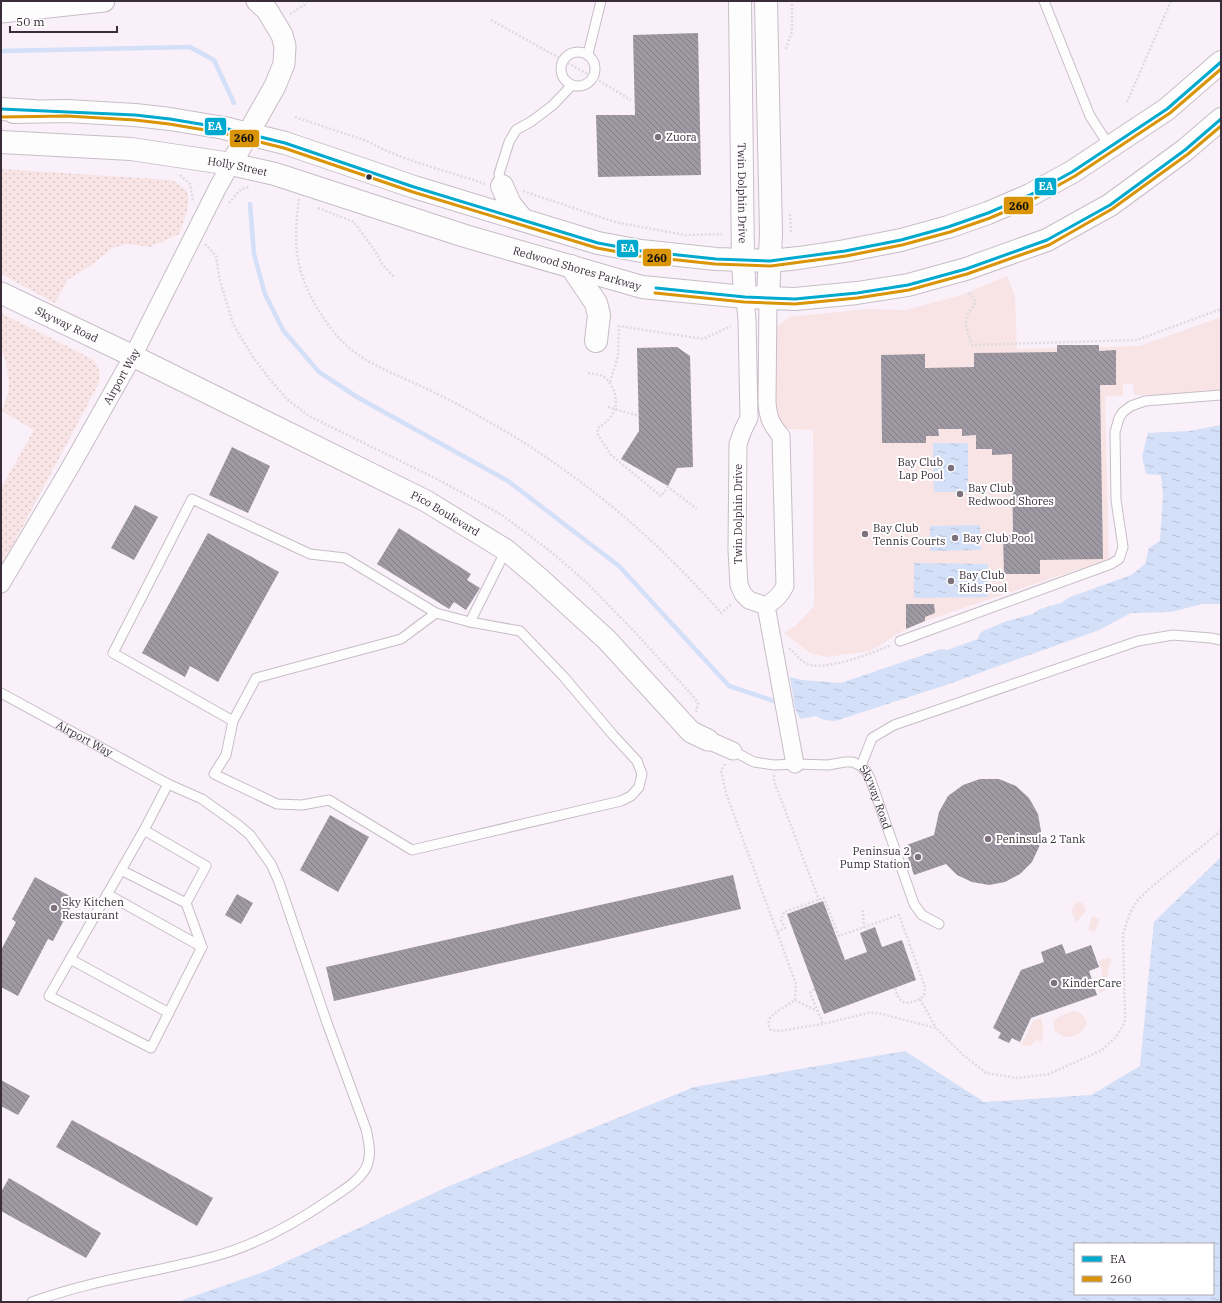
<svg xmlns="http://www.w3.org/2000/svg" width="1222" height="1303" font-family="'IBM Plex Serif',serif">
<defs>
<pattern id="grass-dots" width="8" height="8" patternUnits="userSpaceOnUse"><rect width="8" height="8" fill="#f8e4e5"/><path d="M2 2h.1M6 6h.1" fill="none" stroke="#d5c4c5" stroke-width="1.8" stroke-linecap="round"/></pattern>
<pattern id="water-ripples" width="26" height="14" patternUnits="userSpaceOnUse"><rect width="26" height="14" fill="#d4dff8"/><path d="M2 4q2-2 4 0t4 0M15 11q2-2 4 0t4 0" fill="none" stroke="#b7c0d5"/></pattern>
<pattern id="building-back-hatch" width="6" height="6" patternUnits="userSpaceOnUse"><rect width="6" height="6" fill="#9e99a3"/><path d="M-1 5l2 2M0 0l6 6M5-1l2 2" fill="none" stroke="#827d86"/></pattern>
</defs>
<rect width="100%" height="100%" fill="#f9f0f9"/>
<g fill="url(#grass-dots)">
<path d="M1 169 171 180C175 182 181 185 184 188 195 198 183 222 179 234L150 247 125 244 111 249 90 266 67 280 55 303 1 274Z"/>
<path d="M1 313 92 359C100 368 101 374 98 385L3 563 1 564V488L34 430 2 411 8 393 9 384 6 361 1 350Z"/>
</g>
<g fill="#f8e4e5">
<path d="M1007 276 1015 296 1017 349 1140 346 1221 317V391L1195 394 1134 395 1133 384H1123V396H1105L1109 559 925 621 906 629 870 651 826 657 810 653 784 633 795 626 814 606 813 430 788 429 775 416 772 331 789 317 868 309 905 310 959 296Z"/>
<path d="M1077 902C1082 901 1085 906 1086 911L1076 923 1071 910Z"/>
<path d="M1092 916 1100 919 1095 932 1088 930Z"/>
<path d="M1110 957 1111 962 1108 969 1106 990 1100 993 1096 981 1102 975V971L1098 961Z"/>
<path d="M1073 1011C1082 1012 1084 1015 1087 1024 1080 1036 1076 1036 1064 1037L1054 1030V1021L1062 1015Z"/>
<path d="M1041 1018C1043 1026 1045 1034 1041 1042L1037 1040 1034 1041 1031 1046 1021 1045 1033 1021Z"/>
</g>
<g fill="url(#water-ripples)" fill-rule="evenodd">
<path d="M1221 425V604H1202L1171 612 1131 613 1099 630 946 685 835 721 824 720 816 716 800 719 795 708 790 677 802 680 841 683 941 649 947 650 978 639 980 633 985 630 1007 621 1033 614 1040 609 1061 603 1070 597 1131 575 1145 564 1149 548 1160 541 1163 494 1161 475 1146 474 1142 456 1148 433 1190 431Z"/>
<path d="M933 443H968V492H934Z"/>
<path d="M980 525 981 550 930 551V526Z"/>
<path d="M914 563 988 564V597L914 598Z"/>
<path d="M1221 857V1302H177L266 1271 449 1186 694 1087 905 1051 984 1102 1091 1095 1140 1066 1154 922ZM1075 1244H1213V1294H1075Z"/>
</g>
<g fill="none" stroke-linecap="round" stroke-linejoin="round">
<g stroke="#d4dff8" stroke-width="4.5">
<path d="M1 51 190 47 214 60 234 103"/>
<path d="M250 204 254 254 265 294 283 330 319 372 357 397 508 481 619 566 729 686 780 703"/>
</g>
</g>
<g fill="url(#building-back-hatch)">
<path d="M698 33 701 175 598 177 596 115H635L633 35Z"/>
<path d="M1057 345H1099V351L1116 350V385H1100L1103 559 1040 560V574H1004L1003 535H1013L1012 454 992 455V449H976V435L962 436V429H938L939 436H926V443H882L881 355 925 354V368L974 367V353L1057 352Z"/>
<path d="M677 347 690 356 693 467 677 468 668 486 621 459 639 431 637 348Z"/>
<path d="M232 447 270 466 248 513 209 495Z"/>
<path d="M135 505 158 517 134 560 111 548Z"/>
<path d="M399 528 471 574 467 580 480 588 466 610 454 602 449 609 377 564Z"/>
<path d="M208 533 279 572 218 682 190 666 185 677 142 653Z"/>
<path d="M906 604H934L935 613 925 617V621L906 629Z"/>
<path d="M980 779H999L1016 786 1029 798 1038 814 1041 831 1039 847 1032 862 1020 874 1005 882 989 885 972 882 957 875 946 864 914 875 904 846 934 835 939 812 948 796 963 785Z"/>
<path d="M330 815 369 837 338 892 300 870Z"/>
<path d="M733 875 741 909 334 1001 326 967Z"/>
<path d="M35 877 75 899 53 941 48 939 18 996 1 987V950L16 922 12 919Z"/>
<path d="M237 894 253 903 241 924 225 915Z"/>
<path d="M823 901 845 960 867 952 860 933 875 927 882 947 902 940 916 980 824 1014 787 914Z"/>
<path d="M1062 944 1066 954 1091 945 1099 967 1089 971 1097 995 1031 1018 1020 1042 1012 1038 1009 1043 998 1038 1001 1033 993 1028 1021 970 1044 962 1041 952Z"/>
<path d="M1 1080 30 1096 18 1115 1 1106Z"/>
<path d="M72 1120 213 1198 197 1226 56 1147Z"/>
<path d="M9 1178 101 1233 86 1258 1 1211V1192Z"/>
</g>
<g fill="none" stroke-linecap="round" stroke-linejoin="round">
<g stroke="#c7bdc7" stroke-width="11">
<g id="service">
<path d="M1044 1 1090 116 1110 147"/>
<circle cx="578" cy="69" r="17"/>
<path d="M588 54 601 1"/>
<path d="M502 186 499 174 509 142 516 130 532 121 553 105 572 85"/>
<path d="M470 622 506 550"/>
<path d="M900 641 1111 564 1119 559 1123 547 1116 500 1115 432 1119 418 1123 412 1131 406 1145 401 1221 395"/>
<path id="s1" d="M1 693 168 784 202 799 237 824 250 835 271 864 279 882 327 1023 366 1129C369 1142 372 1156 366 1168 358 1182 342 1191 329 1200 294 1224 254 1246 212 1257 152 1273 91 1280 32 1302"/>
<path d="M233 721 226 755 214 774 277 804 302 805 329 800 412 850 621 801 631 796 639 787 642 774 637 761 613 735 564 677 520 631 470 622 436 613 345 558 310 554 192 499 113 653 233 721 256 678 401 639 436 613"/>
<path id="s2" d="M733 751 754 762 774 765 795 764 828 765 845 762H853L861 766 866 771 870 778 914 904 922 915 939 924"/>
<path d="M861 766 872 738 894 725 1138 641 1173 635 1211 638 1221 640"/>
<path d="M121 870 186 903 206 866 144 830"/>
<path d="M107 894 202 947 151 1048 49 996 144 830 168 784"/>
<path d="M186 903 202 947"/>
<path d="M70 959 169 1013"/>
</g>
</g>
<g stroke="#c7bdc7" stroke-width="19">
<g id="minor">
<path d="M745 297 747 320 749 418 743 430 738 444 737 550 739 585 743 594 749 600 766 606C775 600 781 595 785 586L781 436C771 424 768 418 767 402L768 298"/>
<path id="s3" d="M1 584 71 466 133 356 218 187 231 164"/>
<path d="M766 606 795 764"/>
<path d="M708 740 733 751"/>
</g>
</g>
<g stroke="#c7bdc7" stroke-width="23">
<g id="tertiary">
<path d="M1 12 104 1"/>
<path d="M231 164 275 86 284 64 285 46 282 35 267 10 257 1"/>
<path id="s4" d="M1 293 133 356 426 501 506 550 539 578 607 640 691 732 708 740"/>
</g>
</g>
<g stroke="#c7bdc7" stroke-width="24">
<g id="secondary">
<path id="s5" d="M740 1 743 260 745 297"/>
<path d="M766 1 771 234 768 298"/>
<path d="M14 112 67 111 135 115 170 119 224 128 285 143 414 187 598 243 641 251 716 259 770 261 799 258 845 251 901 240 948 227 988 213 1030 195 1072 172 1167 109 1221 62"/>
<path id="s6" d="M1 142 131 149 231 164 275 174 465 236 642 287 745 297 795 299 857 293 908 285 966 269 1047 240 1110 205 1185 150 1221 119"/>
<path d="M502 186 510 204 522 219"/>
<path d="M571 266 596 303 599 315 596 341"/>
</g>
</g>
<g stroke="#c7bdc7" stroke-width="24">
<path id="motorway" d="M1 109 33 111"/>
</g>
<g stroke="#dedbde" stroke-width="2.5" stroke-dasharray="2 2" stroke-linecap="butt">
<path d="M290 14 304 5 307 1"/>
<path d="M491 20 593 77 631 100"/>
<path d="M786 49 792 31V1"/>
<path d="M1127 102 1171 1"/>
<path d="M295 117 367 141C404 162 446 170 485 184"/>
<path d="M180 175 190 184 193 201"/>
<path d="M523 191 615 222 685 235 722 234"/>
<path d="M299 199C293 243 295 270 317 308 325 320 333 333 344 343 363 362 390 372 414 383 438 394 462 406 484 419 574 469 654 536 721 613L732 604"/>
<path d="M229 203 241 189 249 187"/>
<path d="M318 208 354 222 375 251 382 264 394 277"/>
<path d="M790 214 791 232"/>
<path d="M205 244 216 256 220 281 233 324 253 357 271 381 288 400 309 416 439 480 502 515 550 551 587 583 632 629 692 695 698 703 696 712"/>
<path d="M969 293C982 307 970 305 967 317 964 326 969 336 972 345L1137 340 1221 309"/>
<path d="M588 373C593 374 599 374 604 377 608 380 611 384 613 389 621 406 612 419 598 428L597 433 611 455 661 496 668 487 697 509"/>
<path d="M610 382 618 356 619 326 703 339 731 326"/>
<path d="M608 407 639 416"/>
<path d="M789 648C795 653 799 659 805 663 821 673 874 653 891 645"/>
<path d="M725 764 721 771 726 793 796 984 795 1000C788 1005 772 1013 769 1020 768 1024 769 1027 771 1030L779 1031 823 1024 868 1013H878L936 1028 963 1055 986 1073 1017 1078 1049 1074 1102 1050 1116 1037 1124 1024 1125 1017 1123 934 1130 913 1137 901 1150 888 1221 831"/>
<path d="M774 775V781L819 900"/>
<path d="M863 910 864 927 867 930"/>
<path d="M777 932 785 928 781 920 784 912 824 898 839 936 899 915 925 987 924 995 920 999 936 1028"/>
<path d="M895 988C900 1004 904 1006 920 999"/>
<path d="M814 989 810 993 823 1024"/>
<path d="M795 1000 817 1011"/>
</g>
<use href="#service" stroke="#fefdfe" stroke-width="9"/>
<use href="#minor" stroke="#fefdfe" stroke-width="17"/>
<use href="#tertiary" stroke="#fefdfe" stroke-width="21"/>
<use href="#secondary" stroke="#fefdfe" stroke-width="22"/>
<use href="#motorway" stroke="#fefdfe" stroke-width="22"/>
<g stroke="#fff" stroke-width="6">
<g id="bus-1">
<path d="M1 109 135 115 170 119 224 128 285 143 414 187 598 243 641 251 716 259 770 261 845 251 901 240 948 227 988 213 1030 195 1072 172 1167 109 1221 62"/>
<path d="M656 288 745 297 795 299 857 293 908 285 966 269 1047 240 1110 205 1185 150 1221 119"/>
</g>
</g>
<g stroke="#fff" stroke-width="6">
<g id="bus-2">
<path d="M1 117 67 116 135 120 169 124 223 133 284 148 413 192 597 248 640 256 715 264 771 266 846 256 902 245 950 232 990 218 1032 200 1075 176 1170 113 1221 69"/>
<path d="M655 293 744 302 795 304 857 298 909 290 967 274 1049 245 1112 209 1188 154 1221 126"/>
</g>
</g>
<use href="#bus-1" stroke="#00a9ce" stroke-width="3"/>
<use href="#bus-2" stroke="#da9408" stroke-width="3"/>
</g>
<g fill="#7c717c" stroke="#fff" stroke-width="1.5">
<circle cx="658" cy="137" r="4"/>
<circle cx="951" cy="468" r="4"/>
<circle cx="960" cy="494" r="4"/>
<circle cx="865" cy="534" r="4"/>
<circle cx="955" cy="538" r="4"/>
<circle cx="951" cy="581" r="4"/>
<circle cx="988" cy="839" r="4"/>
<circle cx="918" cy="857" r="4"/>
<circle cx="54" cy="908" r="4"/>
<circle cx="1054" cy="983" r="4"/>
</g>
<circle fill="#382d38" stroke="#fff" stroke-width="1.5" cx="369" cy="177" r="3.5"/>
<g text-anchor="middle" stroke-width="4" stroke-linejoin="round" paint-order="stroke">
<g font-size="11" fill="#382d38" stroke="#fff" text-anchor="start">
<text x="666" y="141">Zuora</text>
<text x="943" y="466" text-anchor="end">Bay Club<tspan x="943" dy="13">Lap Pool</tspan></text>
<text x="968" y="492">Bay Club<tspan x="968" dy="13">Redwood Shores</tspan></text>
<text x="873" y="532">Bay Club<tspan x="873" dy="13">Tennis Courts</tspan></text>
<text x="963" y="542">Bay Club Pool</text>
<text x="959" y="579">Bay Club<tspan x="959" dy="13">Kids Pool</tspan></text>
<text x="996" y="843">Peninsula 2 Tank</text>
<text x="910" y="855" text-anchor="end">Peninsua 2<tspan x="910" dy="13">Pump Station</tspan></text>
<text x="62" y="906">Sky Kitchen<tspan x="62" dy="13">Restaurant</tspan></text>
<text x="1062" y="987">KinderCare</text>
</g>
<g font-size="11" fill="#382d38" stroke="#fff">
<text dy="4" stroke="none"><textPath href="#s6" startOffset="238">Holly Street</textPath></text>
<text dy="4" stroke="none"><textPath href="#s5" startOffset="192">Twin Dolphin Drive</textPath></text>
<text dy="4" stroke="none"><textPath href="#s6" startOffset="593">Redwood Shores Parkway</textPath></text>
<text dy="4" stroke="none"><textPath href="#s4" startOffset="73">Skyway Road</textPath></text>
<text dy="4" stroke="none"><textPath href="#s3" startOffset="240">Airport Way</textPath></text>
<text dy="4" stroke="none"><textPath href="#s4" startOffset="496">Pico Boulevard</textPath></text>
<text transform="translate(738 514) rotate(-90)" y="4">Twin Dolphin Drive</text>
<text dy="4" stroke="none"><textPath href="#s1" startOffset="95">Airport Way</textPath></text>
<text dy="4" stroke="none"><textPath href="#s2" startOffset="167">Skyway Road</textPath></text>
</g>
</g>
<g stroke="#fff" stroke-width="1.5">
<rect x="204" y="117" width="23" height="19" rx="4" fill="#00a9ce"/>
<rect x="229" y="129" width="31" height="19" rx="4" fill="#da9408"/>
<rect x="1034" y="177" width="23" height="19" rx="4" fill="#00a9ce"/>
<rect x="1003" y="196" width="31" height="19" rx="4" fill="#da9408"/>
<rect x="616" y="239" width="23" height="19" rx="4" fill="#00a9ce"/>
<rect x="642" y="248" width="30" height="19" rx="4" fill="#da9408"/>
</g>
<g font-size="11" text-anchor="middle" font-weight="bold" fill="#fff">
<text x="215" y="130">EA</text>
<text x="1046" y="190">EA</text>
<text x="628" y="252">EA</text>
</g>
<g font-size="11" text-anchor="middle" font-weight="bold" fill="#111">
<text x="244" y="142">260</text>
<text x="1019" y="210">260</text>
<text x="657" y="262">260</text>
</g>
<rect width="1222" height="1303" fill="none" stroke="#382d38" stroke-width="4"/>
<rect x="1074" y="1243" width="140" height="52" fill="#ffffff" stroke="#afabaf"/>
<rect x="1082" y="1256" width="20" height="6" fill="#00a9ce" stroke="#afabaf"/>
<text x="1110" y="1263" font-size="12" fill="#382d38">EA</text>
<rect x="1082" y="1276" width="20" height="6" fill="#da9408" stroke="#afabaf"/>
<text x="1110" y="1283" font-size="12" fill="#382d38">260</text>
<path d="M10 26v6h107v-6" fill="none" stroke="#382d38" stroke-width="2"/>
<text x="16" y="26" font-size="12" fill="#382d38" stroke="#ffffff" stroke-width="3" paint-order="stroke">50 m</text>
</svg>
